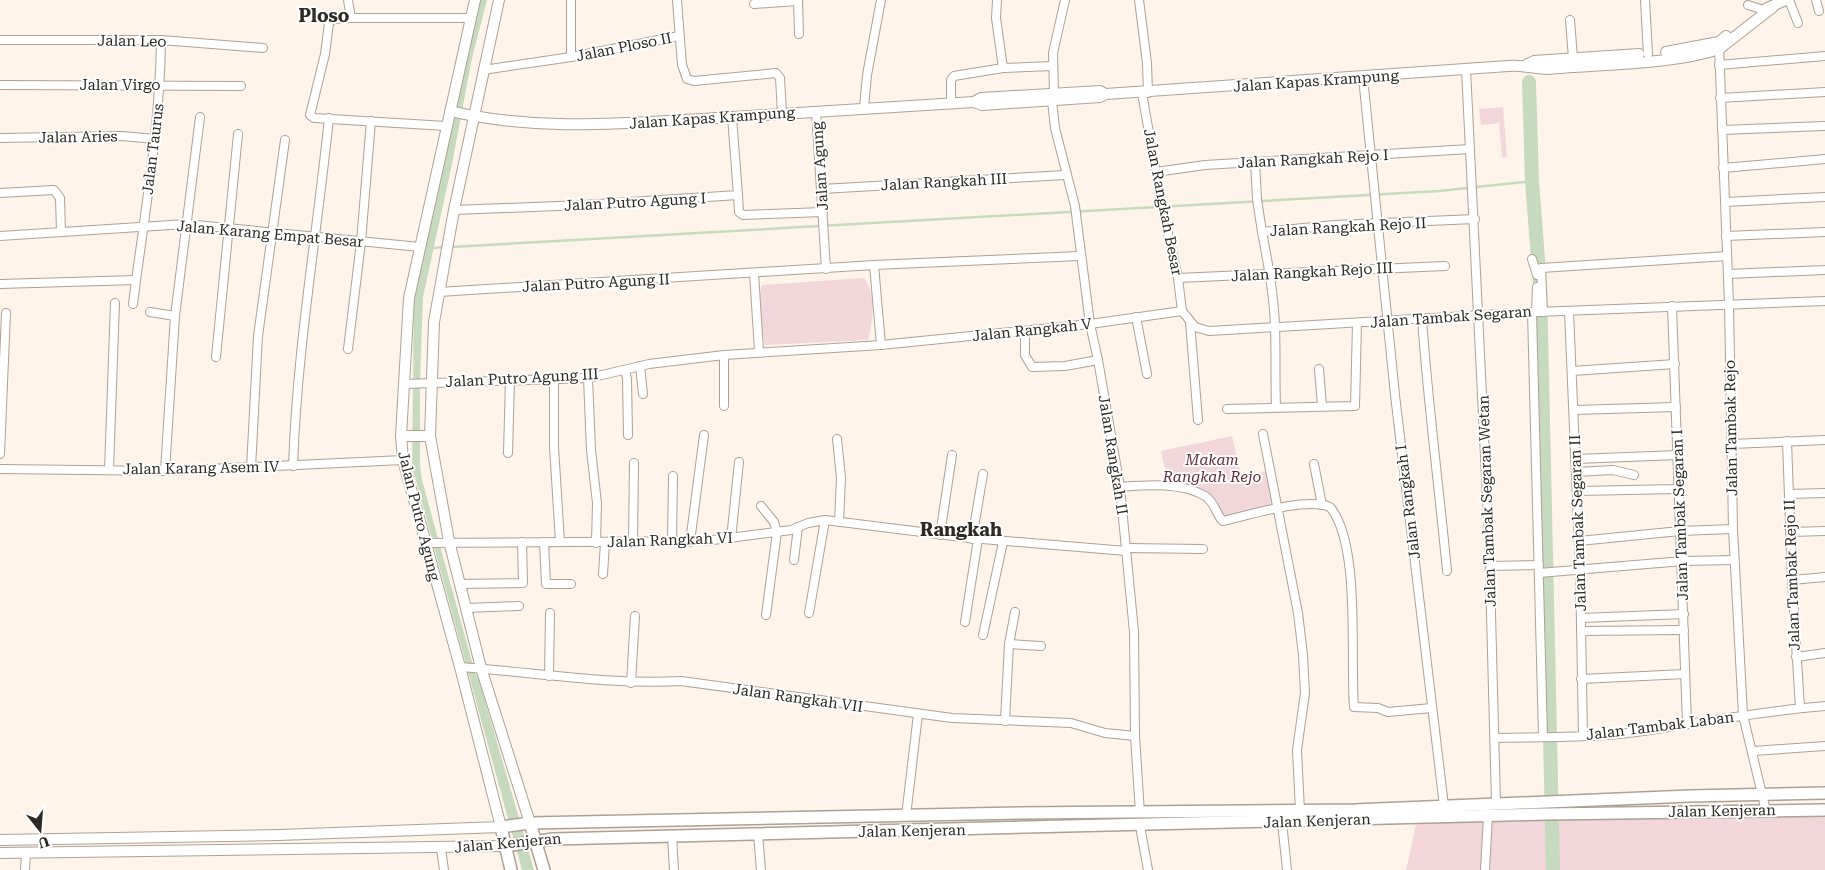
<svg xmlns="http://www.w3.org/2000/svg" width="1825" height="870" font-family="'Roboto Serif',serif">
<rect width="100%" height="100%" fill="#fef4e9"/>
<g fill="#f2d6da">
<path d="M1503 107 1507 157H1502L1499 123 1481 125 1479 109Z"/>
<path d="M864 278C877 295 873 320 868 340L765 345C762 332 756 296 762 285Z"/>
<path d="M1232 436 1241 475 1266 471 1275 506 1223 518 1215 504 1168 483 1161 451Z"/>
<path d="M1825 815V870H1406L1417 821Z"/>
</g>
<path fill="#c6dbbd" d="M480 0H487L472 58 452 164 423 297 420 382V465L422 480 475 673 479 680 534 870H522L412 466 414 296Z"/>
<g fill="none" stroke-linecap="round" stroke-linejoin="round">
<g stroke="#c6dbbd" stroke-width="2.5">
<path d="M451 247 1439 191 1532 181"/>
<path d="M433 248 445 247"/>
</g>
<path stroke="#c6dbbd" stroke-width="14" d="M1529 82 1532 181 1540 285 1553 870"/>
<g stroke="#ada194" stroke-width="10">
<g id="minor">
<path d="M348 0 351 18H471"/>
<path d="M571 0V57"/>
<path d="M677 0 682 65 687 79 694 81 776 73 780 78 782 113"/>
<path d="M798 0 799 34"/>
<path d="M997 0 996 18 1003 68"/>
<path d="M1139 0 1147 63 1148 93"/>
<path d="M1645 0 1648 54"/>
<path d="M1789 0 1798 23"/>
<path d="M1816 0 1819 11"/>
<path d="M754 4 798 1"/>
<path d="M1748 5 1764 10"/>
<path d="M351 18 333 19 329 23 325 54 310 115 314 118 446 126"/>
<path d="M1570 20 1573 58"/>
<path d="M0 40H161L263 48"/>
<path d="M1719 46 1729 304 1733 529 1743 715 1766 811"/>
<path d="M1719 65 1825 56"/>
<path d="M1466 69 1489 538 1496 803"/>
<path d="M483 70 571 57 679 36"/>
<path d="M1363 77 1395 395 1444 806"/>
<path d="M0 85 241 86"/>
<path d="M1054 92 1053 53 1065 0"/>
<path d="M1142 93 1163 212 1178 278 1182 311"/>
<path d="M1720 98 1825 92"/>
<path d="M1052 101 1055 128 1075 206 1090 324 1098 360 1120 487 1134 632 1135 736 1140 813"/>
<path d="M951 103V80L954 76 1003 68 1052 66"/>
<path d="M864 107 867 75 881 0"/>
<path d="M816 111 826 269"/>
<path d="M1722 130 1825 126"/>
<path d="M0 138 122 136 156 139"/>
<path d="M1255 162 1257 199 1262 232 1334 225 1475 219"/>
<path d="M1723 168 1825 159"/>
<path d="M1156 172 1205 165 1470 149"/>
<path d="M822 189 1065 175"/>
<path d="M0 193 54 190 60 198 61 232"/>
<path d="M738 195 739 212 743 215 823 212"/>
<path d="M1725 202 1825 197"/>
<path d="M454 210 583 205 738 195 732 117"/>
<path d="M1262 232C1268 263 1274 295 1275 327 1276 354 1275 380 1276 407"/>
<path d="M0 236 186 224 420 247"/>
<path d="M1726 236 1825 232"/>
<path d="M1532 259 1537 275"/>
<path d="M874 265 881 345"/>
<path d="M754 273 759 351"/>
<path d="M1728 274 1825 270"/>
<path d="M1178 278 1445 266"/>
<path d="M0 284 136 280"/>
<path d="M439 292 874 265 1079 256"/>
<path d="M133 304C144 216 160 129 161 40"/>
<path d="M1672 306 1687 724"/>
<path d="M1182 311 1195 327 1209 331 1536 312 1825 301"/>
<path d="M1569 311 1580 570 1583 736"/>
<path d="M150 312 175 316"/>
<path d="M1532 312 1543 737"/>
<path d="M1536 312 1537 287"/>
<path d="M1543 312 1541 268 1727 256"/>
<path d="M1136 317 1147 374"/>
<path d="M1422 319C1428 404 1439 487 1447 571"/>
<path d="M1190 322 1198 420"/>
<path d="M1025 331V355L1032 367 1065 366 1098 360"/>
<path d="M348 349 361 242 371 121"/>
<path d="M724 355V406"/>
<path d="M216 357 238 134"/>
<path d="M640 366 643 394"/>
<path d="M1319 369 1322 406"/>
<path d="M625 370 627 379 628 435"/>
<path d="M1572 371 1675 364"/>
<path d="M588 378 591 450 597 503 596 543"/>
<path d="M554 379V447L560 542"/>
<path d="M404 384 589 378 649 364 724 355 881 345 1090 324 1182 311"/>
<path d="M1227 409 1355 406 1357 323"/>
<path d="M1574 410 1676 407"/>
<path d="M1263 434 1298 613 1303 655 1305 693 1297 750 1300 811"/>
<path d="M837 439 841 478 839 522"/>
<path d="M1787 441 1792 580 1800 708"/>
<path d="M1731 444 1825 440"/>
<path d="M508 453 510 380"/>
<path d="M0 454 6 313"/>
<path d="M1576 459 1678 455"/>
<path d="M1314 464 1322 505"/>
<path d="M293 466C297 349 317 234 329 118"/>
<path d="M251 468 258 336 285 140"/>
<path d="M0 469 165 471 403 460"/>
<path d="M109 470 115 303"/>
<path d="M165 471 175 316 200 117"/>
<path d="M1576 472 1613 470 1634 475"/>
<path d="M1120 487C1147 485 1181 482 1205 496 1215 502 1216 515 1223 521 1249 515 1306 497 1330 507 1361 544 1350 658 1354 707L1378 708 1388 712 1432 708"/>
<path d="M1577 491 1679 489"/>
<path d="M1789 494 1825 493"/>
<path d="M761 506 774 522 777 532 766 615"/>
<path d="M1790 532 1825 531"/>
<path d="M940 535 952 455"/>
<path d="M731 539 739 462"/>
<path d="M972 539 983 474"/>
<path d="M1579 541 1680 531 1733 529"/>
<path d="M544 542 546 584H571"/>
<path d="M633 542 634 463"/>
<path d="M672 542 673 476"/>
<path d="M690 542 704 435"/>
<path d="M425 543 705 541 791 530 808 523 825 520 970 538 1126 551"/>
<path d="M1126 548 1203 549"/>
<path d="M794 560 798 527"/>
<path d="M1490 566 1539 565"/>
<path d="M1539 573 1683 561 1734 560"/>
<path d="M603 574 605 542"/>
<path d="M1792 580 1825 577"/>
<path d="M460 584 523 583 522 542"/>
<path d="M466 608 519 606"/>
<path d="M809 613 825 520"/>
<path d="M1581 618 1684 614"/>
<path d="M965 622 978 539"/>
<path d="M1581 631 1684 630"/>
<path d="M983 635 1003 542"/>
<path d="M1009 644 1041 646"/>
<path d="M1796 657 1825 653"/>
<path d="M460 667C534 672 607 685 681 681L952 718 1071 723 1105 733 1135 736"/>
<path d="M549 676 550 613"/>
<path d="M1581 679 1685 674"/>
<path d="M631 683 635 616"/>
<path d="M1005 721 1009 644 1015 612"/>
<path d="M1495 738C1542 737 1590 738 1636 732 1699 723 1761 711 1825 706"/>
<path d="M1753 751 1825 746"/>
<path d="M906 816 918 714"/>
<path d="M1282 822 1287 870"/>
<path d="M1140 826 1148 870"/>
<path d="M758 834 761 870"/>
<path d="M672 836 674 870"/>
<path d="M441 849 444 870"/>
<path d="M25 870 26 853"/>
<path d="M1485 870 1488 816"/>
</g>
</g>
<g stroke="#ada194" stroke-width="12">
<g id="major">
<path d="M499 0 454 210 434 322 430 436 449 541 481 668 530 823"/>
<path d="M1767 8 1786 0"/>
<path d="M1666 52 1719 42 1726 36"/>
<path d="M1526 65 1534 61 1639 54"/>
<path d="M974 102 981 98 1100 91 1105 94"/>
<path d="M450 111C536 131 615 124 702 119 793 114 883 107 974 102L982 105 1100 97 1106 94 1508 66C1522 65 1533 68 1547 69 1599 64 1671 65 1719 49L1773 7"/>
<path d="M401 436H430"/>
<path d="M0 840 278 835 501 827 460 667 403 460 401 436 409 298 475 0"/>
<path d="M0 853 505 846"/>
</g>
</g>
<g stroke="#ada194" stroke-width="14">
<g id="highway">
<path d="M530 823 544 870"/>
<path d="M505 846 553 839 1548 814 1825 810"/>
<path d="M511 870 501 827 530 823 1021 813 1355 810 1690 796 1825 793"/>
</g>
</g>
<use href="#minor" stroke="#fff" stroke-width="8"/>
<use href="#major" stroke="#fff" stroke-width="10"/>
<use href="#highway" stroke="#fff" stroke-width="11"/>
</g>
<g text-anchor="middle" stroke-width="4" stroke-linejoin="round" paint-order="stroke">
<g font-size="15" fill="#2d2923" stroke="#fff">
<text transform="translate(132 41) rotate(1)" y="5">Jalan Leo</text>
<text transform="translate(624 47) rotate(-11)" y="5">Jalan Ploso II</text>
<text transform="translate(1316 81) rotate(-4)" y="5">Jalan Kapas Krampung</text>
<text x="120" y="90">Jalan Virgo</text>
<text transform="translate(712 118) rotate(-4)" y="5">Jalan Kapas Krampung</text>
<text transform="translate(78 137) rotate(-1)" y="5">Jalan Aries</text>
<text transform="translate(153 149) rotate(-83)" y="5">Jalan Taurus</text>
<text transform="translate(1313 159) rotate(-3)" y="5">Jalan Rangkah Rejo I</text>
<text transform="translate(820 166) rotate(-94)" y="5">Jalan Agung</text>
<text transform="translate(944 182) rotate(-3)" y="5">Jalan Rangkah III</text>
<text transform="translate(635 202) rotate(-3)" y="5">Jalan Putro Agung I</text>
<text transform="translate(1163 202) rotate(79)" y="5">Jalan Rangkah Besar</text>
<text transform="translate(1348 227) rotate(-3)" y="5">Jalan Rangkah Rejo II</text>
<text transform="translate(270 234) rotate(5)" y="5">Jalan Karang Empat Besar</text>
<text transform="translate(1312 272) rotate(-3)" y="5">Jalan Rangkah Rejo III</text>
<text transform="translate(596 283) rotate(-3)" y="5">Jalan Putro Agung II</text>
<text transform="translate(1451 317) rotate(-4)" y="5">Jalan Tambak Segaran</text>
<text transform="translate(1032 330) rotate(-6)" y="5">Jalan Rangkah V</text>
<text transform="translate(522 378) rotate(-3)" y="5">Jalan Putro Agung III</text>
<text transform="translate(1731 428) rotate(-91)" y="5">Jalan Tambak Rejo</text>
<text transform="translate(1113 455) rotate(81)" y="5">Jalan Rangkah II</text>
<text transform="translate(201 468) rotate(-1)" y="5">Jalan Karang Asem IV</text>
<text transform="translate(1487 501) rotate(-92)" y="5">Jalan Tambak Segaran Wetan</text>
<text transform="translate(1408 502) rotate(-97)" y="5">Jalan Rangkah I</text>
<text transform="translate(1680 515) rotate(-92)" y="5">Jalan Tambak Segaran I</text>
<text transform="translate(419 516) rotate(76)" y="5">Jalan Putro Agung</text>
<text transform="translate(1578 523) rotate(-92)" y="5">Jalan Tambak Segaran II</text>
<text transform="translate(670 540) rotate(-2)" y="5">Jalan Rangkah VI</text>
<text transform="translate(1792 575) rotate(-92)" y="5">Jalan Tambak Rejo II</text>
<text transform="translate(798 698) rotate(8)" y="5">Jalan Rangkah VII</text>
<text transform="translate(1660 726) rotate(-7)" y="5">Jalan Tambak Laban</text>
<text transform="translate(1722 811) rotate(-1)" y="5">Jalan Kenjeran</text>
<text transform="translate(1317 821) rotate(-2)" y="5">Jalan Kenjeran</text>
<text transform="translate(912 831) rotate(-1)" y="5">Jalan Kenjeran</text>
<text transform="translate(508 843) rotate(-5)" y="5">Jalan Kenjeran</text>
</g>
<g font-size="15" font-style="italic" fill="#612c39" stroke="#fff">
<text x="1212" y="465">Makam<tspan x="1212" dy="17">Rangkah Rejo</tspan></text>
</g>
<g font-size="18" font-weight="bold" fill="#2d2923" stroke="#fff">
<text x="324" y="22">Ploso</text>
<text x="961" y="536">Rangkah</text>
</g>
</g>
<g transform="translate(40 830) rotate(163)" stroke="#ffffff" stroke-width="4" paint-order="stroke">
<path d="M0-4L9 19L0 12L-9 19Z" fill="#2d2923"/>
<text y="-8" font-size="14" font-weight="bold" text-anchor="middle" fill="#2d2923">U</text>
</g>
</svg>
